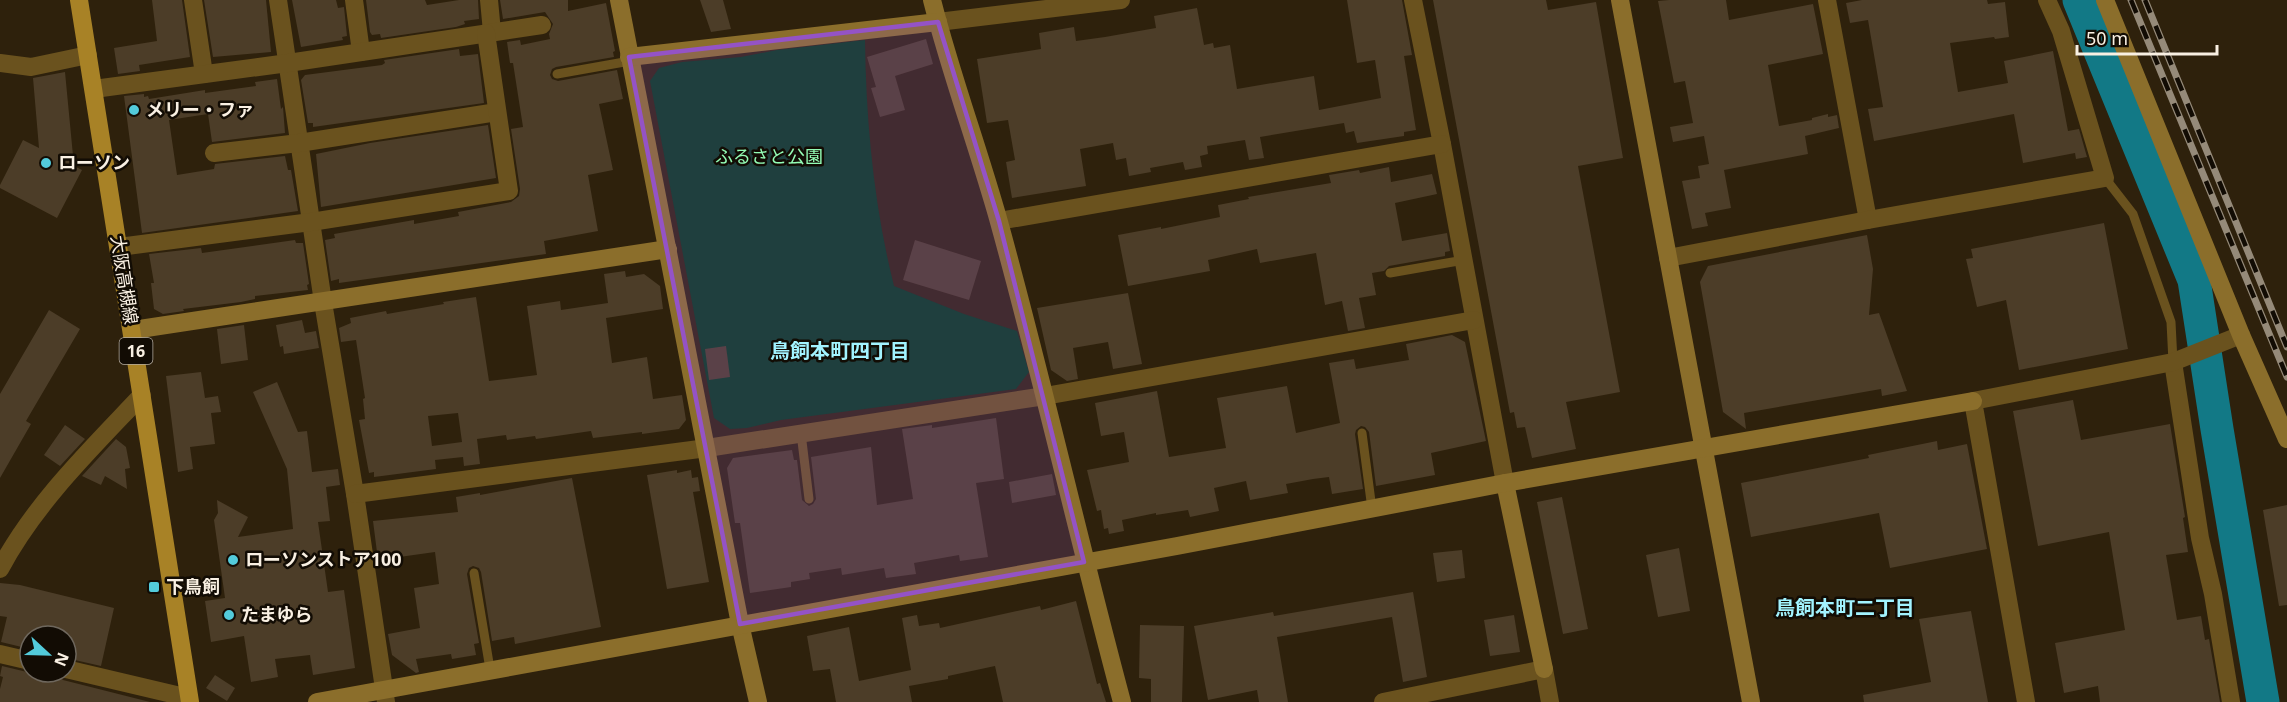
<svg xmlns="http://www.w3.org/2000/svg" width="2287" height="702" font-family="'Noto Sans','Noto Sans JP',sans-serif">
<rect width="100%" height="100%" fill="#2e210c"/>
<path fill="#023a1c" d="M865 40C866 123 874 206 894 286L964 314 1017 331 1029 372 1016 389 781 420 747 428 730 429 714 418 650 81 659 68 682 62 741 57 777 50Z"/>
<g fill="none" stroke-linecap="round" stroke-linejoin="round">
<path stroke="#127986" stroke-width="33" d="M2079 0 2194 280 2217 429 2263 702"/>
</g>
<g fill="#4c3d28" fill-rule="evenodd">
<path d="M152 0H182L190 57 139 65 140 71 118 74 114 48 157 41Z"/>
<path d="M204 0H266L271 52 213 57Z"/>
<path d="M292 0H336L338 8 344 7 347 36 342 37 343 40 301 47Z"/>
<path d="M366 0H425L427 5 459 0H478L479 19 464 21 465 24 456 27 381 38 380 34 372 35 370 32Z"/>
<path d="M500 0H568V11L606 3 615 51 613 52 614 57 556 67 552 69 550 75 552 79 558 81 617 70 623 99 599 104 613 170 588 175 598 231 544 241 546 254 339 283V279L331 281 325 240 335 238 334 234 414 220V224L459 216 458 212 511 202 519 196 520 189 511 129 523 127 513 63H510L507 42 520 40 521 45 550 39 549 34 553 24 545 12 503 19Z"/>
<path d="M700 0H723L731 29 711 32Z"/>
<path d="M1347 0H1402L1412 55 1404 56 1416 130 1404 132V136L1357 143 1354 131 1346 133 1344 123 1260 137 1264 158 1249 160 1245 140 1207 146 1208 154 1200 156 1202 167 1185 170 1183 162 1150 168 1151 172 1129 176 1126 158 1116 160 1113 143 1080 149 1086 186 1012 198 1006 162 1015 160 1008 120 987 123 977 59 1041 49 1039 33 1074 27 1076 41 1105 37 1156 28 1154 16 1197 8 1204 45 1213 43 1214 48 1230 45 1237 89 1314 76 1319 110 1381 98 1375 60 1357 63Z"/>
<path d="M1433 0H1546L1548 10 1596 2 1623 158 1578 166 1620 392 1566 402 1576 449 1532 458 1525 427 1517 428 1514 412 1510 413Z"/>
<path d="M1669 0H1726L1729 20 1813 4 1823 54 1768 65 1779 126 1812 120V118L1828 114V117L1837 115 1839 128 1805 136 1808 154 1724 170 1731 208 1705 213 1708 226 1692 229 1682 181 1700 178 1698 166 1709 164 1704 136 1673 142 1670 127 1693 123 1685 81 1674 83 1658 1Z"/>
<path d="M1862 0H1987L1988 4 2005 2 2009 37 1995 39 1994 37 1950 43 1958 92 2008 83 2004 61 2053 51 2068 131 2079 129 2087 157 2076 159 2075 153 2023 163 2014 114 1874 141 1868 109 1883 107 1868 20 1850 23 1846 3Z"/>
<path d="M926 39 933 64 895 76 905 110 880 117 871 88 876 87 867 57Z"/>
<path d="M459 49 460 56 478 54 484 103 313 127V123H308L301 80 305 75 382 65 385 63 384 60Z"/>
<path d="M65 72 74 166 82 170 57 218 0 188V185L23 140 39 148 33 78Z"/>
<path d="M277 79 281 109 283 107 285 133 212 142 208 114 169 120 177 175 214 169 215 164 285 156 288 170H291L298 211 142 233 124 96 144 94V97L148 96 149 99 205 90V93L256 86 255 82Z"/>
<path d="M488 125 496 178 321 207 316 154 370 143Z"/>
<path d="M1389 167 1391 182 1432 174 1437 194 1395 203 1402 241 1447 233 1450 251 1445 252V256L1389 266 1384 271 1372 273 1376 295 1359 298 1365 328 1348 331 1342 301 1325 305 1316 253 1260 263 1257 249 1208 260 1210 271 1128 286 1118 235 1161 227V229L1220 217 1218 205 1249 199 1248 197 1331 183 1329 175 1359 170 1360 173Z"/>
<path d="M2104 223 2128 349 2019 370 2006 300 1977 307 1966 259 1973 258 1971 249Z"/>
<path d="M1867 235 1873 269 1869 315 1879 313 1907 391 1882 396 1881 389 1744 413 1746 429 1723 412 1700 282 1708 266Z"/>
<path d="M295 240 296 243H303L309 284 307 285 308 290 255 296V299L241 302 183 309 184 311 163 314 154 309 151 283H154L149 254 201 248 202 253Z"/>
<path d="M915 240 981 261 969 300 903 280Z"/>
<path d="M625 271 626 277 644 274 660 286 663 309 606 318 612 363 647 357 653 399 682 395 686 420 679 429 642 434V432L593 438 591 431 536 439 535 436 507 440 506 435 477 439 480 464 464 466 463 457 435 460 436 469 374 477V472L369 473 359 420 365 419 363 399 365 398 356 340 341 342 339 328 351 323 350 318 386 311 387 314 444 304 443 302 476 297 489 381 537 375 527 306 560 301 561 310 608 303 604 274ZM458 413 462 442 432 446 428 416Z"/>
<path d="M1128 293 1142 364 1113 369 1108 342 1073 348 1078 379 1067 381 1051 370 1037 308Z"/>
<path d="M49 310 80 329 26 421 31 424 0 478V394Z"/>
<path d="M302 320 305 333 316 331 319 348 284 354 283 346 280 347 276 325Z"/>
<path d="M244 325 248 360 221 364 217 329Z"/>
<path d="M1452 335 1465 342 1486 441 1431 453 1435 475 1376 486 1369 432 1365 427 1361 426 1356 430 1355 434 1363 489 1332 494 1329 477 1313 479 1286 484 1288 493 1250 500 1246 481 1214 488 1219 511 1190 517 1188 510 1156 515V513L1122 520 1124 531 1109 534 1108 528 1104 529 1101 510 1097 511 1087 470 1129 462 1124 432 1101 436 1095 403 1157 391 1169 457 1226 448 1217 398 1287 386 1296 433 1340 423 1329 363 1354 359 1356 369 1409 360 1406 344Z"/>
<path d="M726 346 730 377 709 380 705 349Z"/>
<path d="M201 372 205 398 218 396 221 412 211 413 215 444 190 447 193 469 178 472 166 376Z"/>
<path d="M277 382 298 432 307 431 312 472 338 469 340 485 326 487 330 521 318 522 328 592 344 590 355 668 313 675 310 655 275 659 278 677 251 682 244 636 211 642 205 601 225 598 214 520 218 513 217 500 248 517 238 537 293 529 287 469 253 392Z"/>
<path d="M2073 400 2081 440 2170 424 2185 517 2183 518 2188 552 2166 555 2177 620 2201 616 2205 640 2209 639 2220 702H2100L2098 686 2064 693 2055 643 2125 630 2109 532 2038 546 2013 411Z"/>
<path d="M996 418 1004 479 976 483 988 557 960 561 959 555 914 563 916 574 886 578 884 568 842 575 841 568 809 573 810 579 791 582V587L750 593 740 523H735L727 468 733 458 792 450 794 460H797L802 500 809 506 813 504 816 499 811 457 871 447 877 505 913 499 902 429 932 425V428Z"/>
<path d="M65 425 85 439 60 466 44 455Z"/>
<path d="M116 439 126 447 130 468 125 469 127 489 105 476 101 485 82 476Z"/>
<path d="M1937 441 1938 450 1967 444 1987 549 1890 568 1879 513 1751 537 1741 483 1869 458 1868 455Z"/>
<path d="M677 470V473L691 470 692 478 698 477 700 491 693 492 709 582 667 589 647 475Z"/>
<path d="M1052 474 1056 495 1012 503 1009 482Z"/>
<path d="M572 478 601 627 515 644 514 637 492 641 481 572 479 568 473 566 469 568 467 574 479 643 474 644 476 655 452 659 451 654 416 659 419 672 416 673 392 655 388 634 420 628 414 588 439 584 435 552 378 560 373 521 458 512 456 497 480 493V495Z"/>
<path d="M1562 497 1588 629 1563 634 1537 502Z"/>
<path d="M2287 505V605L2279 606 2263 510Z"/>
<path d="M1679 548 1690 611 1658 617 1646 555Z"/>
<path d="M1462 550 1465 578 1437 582 1433 553Z"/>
<path d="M0 583 20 585 114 608 101 666 66 658V636H30V649L1 642 7 617 0 616Z"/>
<path d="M1413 592 1427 677 1403 682 1392 617 1277 637 1288 702H1259L1257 690 1208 700 1194 626 1273 612 1274 616Z"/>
<path d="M1076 601 1097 684 1100 683 1106 702H1003L995 666 948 676V679L909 686 912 702H836L830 669 813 671 807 636 849 627 859 681 911 670 902 618 917 615 919 626 939 623 940 628 1040 606 1041 610Z"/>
<path d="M1971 611 1988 702H1864L1863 695 1931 682 1919 619Z"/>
<path d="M1514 615 1520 652 1490 656 1484 620Z"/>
<path d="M1140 625 1184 626 1182 702H1151V679L1139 678Z"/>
<path d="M2 666 27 672H55L63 680 150 702H0V689L3 677 0 676Z"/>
<path d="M215 675 235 688 227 701 206 688Z"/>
</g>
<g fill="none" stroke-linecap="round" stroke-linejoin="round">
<g stroke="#6a521e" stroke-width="9">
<path d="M557 74 630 61"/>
<path d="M2105 178 2133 214 2171 322 2173 362"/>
<path d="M1390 273 1464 260"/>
<path d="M801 433 809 499"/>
<path d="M1362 433 1372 509"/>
<path d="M474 573 490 669"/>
</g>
<g stroke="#6a521e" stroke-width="18">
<path d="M193 0 204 74"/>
<path d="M278 0 323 302 355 494 386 702"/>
<path d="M354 0 361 52"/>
<path d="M489 0 492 32"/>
<path d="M1413 0 1442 144 1505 483"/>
<path d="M1827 0 1868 220"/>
<path d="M938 22 1121 0"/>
<path d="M0 63 31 67 88 55"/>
<path d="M94 89 288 63 542 25"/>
<path d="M214 153 299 143 497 112"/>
<path d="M999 221 1442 144"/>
<path d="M119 247 311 222 509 191 486 33"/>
<path d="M1668 258 1868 220 2105 178 2061 31 2047 0"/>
<path d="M2173 362 2200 538 2213 594 2231 702"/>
<path d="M355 494 707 448 1045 396 1474 320"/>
<path d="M0 569C35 503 91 449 142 395"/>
<path d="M0 654 30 661"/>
<path d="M66 669 189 698"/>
<path d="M1383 702 1544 669 1550 702"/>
<path d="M2026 702 1973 401 2173 362 2241 335"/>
</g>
<g stroke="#8b6e2b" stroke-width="18">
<path d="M619 0 740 624 758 702"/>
<path d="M932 0C951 75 978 147 999 222 1043 381 1079 542 1122 702"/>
<path d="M1620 0 1751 702"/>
<path d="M2105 0 2241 335 2287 439"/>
<path d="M629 57 938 22"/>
<path d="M133 330 668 249"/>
<path d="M1505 483 1544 669"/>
<path d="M317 702 1177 546 1505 483 1973 401"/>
</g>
<path stroke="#a88226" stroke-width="18" d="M79 0 190 702"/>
<g stroke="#958a79" stroke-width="7">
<g id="rail">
<path d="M2131 0 2287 377"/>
<path d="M2145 0 2287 347"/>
</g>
</g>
<use href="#rail" stroke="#120c04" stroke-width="4.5" stroke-dasharray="14" stroke-linecap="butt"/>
</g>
<path fill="#9453c6" fill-opacity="0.2" stroke="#9453c6" stroke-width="4.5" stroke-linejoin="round" d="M938 22 999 221 1084 562 740 624 629 57Z"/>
<g fill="#53cbdb" stroke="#120c04" stroke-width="2">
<circle cx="134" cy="110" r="6"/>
<circle cx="46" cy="163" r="6"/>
<circle cx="233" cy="560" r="6"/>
<rect x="148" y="581" width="12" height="12" rx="3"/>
<circle cx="229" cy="615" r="6"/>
</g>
<g text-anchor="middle" stroke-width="5" stroke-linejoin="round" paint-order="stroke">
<rect fill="#120c04" stroke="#b4aca0" stroke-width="1.5" x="119.5" y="338" width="33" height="26" rx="4.5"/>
<g font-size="16" font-weight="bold" fill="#f9f0e3">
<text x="136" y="357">16</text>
</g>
<g font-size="18" font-weight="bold" fill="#f9f0e3" stroke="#120c04" text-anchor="start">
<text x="146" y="116">メリー・ファ</text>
<text x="58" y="169">ローソン</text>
<text x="245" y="566">ローソンストア100</text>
<text x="166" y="593">下鳥飼</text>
<text x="241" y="621">たまゆら</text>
</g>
<g font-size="18" fill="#94fdb6" stroke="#120c04">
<text x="769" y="163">ふるさと公園</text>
</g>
<g font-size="18" fill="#f9f0e3" stroke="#120c04">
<text transform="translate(124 280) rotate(81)" y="6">大阪高槻線</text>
</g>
<g font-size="20" font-weight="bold" fill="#a2f3ff" stroke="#120c04">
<text x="840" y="358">鳥飼本町四丁目</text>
<text x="1845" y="615">鳥飼本町二丁目</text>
</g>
</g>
<g transform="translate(48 654) rotate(112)"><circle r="28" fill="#120c04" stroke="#6e675d" stroke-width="1.5"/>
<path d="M0-4.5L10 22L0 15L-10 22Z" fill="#53cbdb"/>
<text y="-9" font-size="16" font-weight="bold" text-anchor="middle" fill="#f9f0e3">N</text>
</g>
<path d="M2077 45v9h140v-9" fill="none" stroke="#f9f0e3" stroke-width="3"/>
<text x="2086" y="45" font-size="18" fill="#f9f0e3" stroke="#120c04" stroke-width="4.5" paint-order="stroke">50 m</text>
</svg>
